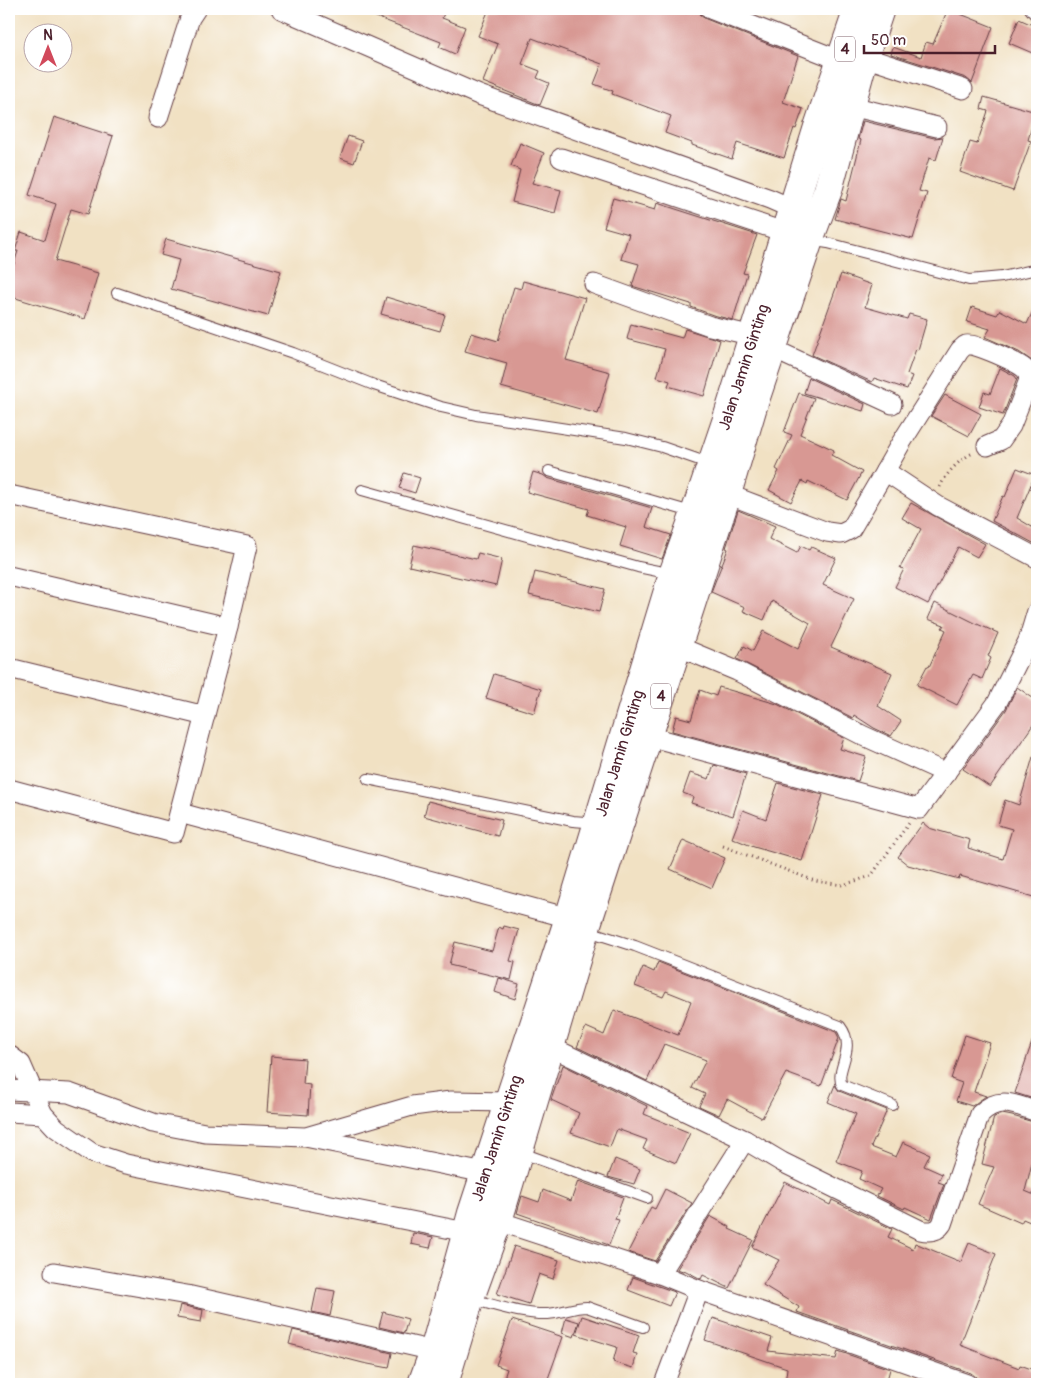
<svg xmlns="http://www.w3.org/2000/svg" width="1046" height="1393" font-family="Pangolin,sans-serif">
<rect width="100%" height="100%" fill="#fff"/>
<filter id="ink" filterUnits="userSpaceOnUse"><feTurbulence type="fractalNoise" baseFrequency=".02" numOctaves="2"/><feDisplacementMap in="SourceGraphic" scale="10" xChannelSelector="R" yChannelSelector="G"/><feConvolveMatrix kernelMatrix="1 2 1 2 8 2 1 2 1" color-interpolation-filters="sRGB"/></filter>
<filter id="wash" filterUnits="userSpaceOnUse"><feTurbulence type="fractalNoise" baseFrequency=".0096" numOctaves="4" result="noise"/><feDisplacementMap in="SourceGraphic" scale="20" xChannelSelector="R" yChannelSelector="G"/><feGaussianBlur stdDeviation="1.12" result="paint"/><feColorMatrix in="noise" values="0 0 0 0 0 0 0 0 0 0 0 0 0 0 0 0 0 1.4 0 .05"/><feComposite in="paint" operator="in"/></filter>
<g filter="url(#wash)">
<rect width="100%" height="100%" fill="#f1e1c3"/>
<g id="blocks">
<g fill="#d89893">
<path d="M358 9H446L442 18 465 27 455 54 439 47 441 42 358 10Z"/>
<path d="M489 9H699L701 16 706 19 798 56 783 102 803 109 796 129 794 128 784 158 737 143 732 159 692 145V143L665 133 671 116 612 94 613 91 594 84 602 64 532 38 522 64 540 71 537 78 549 83 540 105 483 82 498 44 478 36Z"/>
<path d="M948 9 993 27 972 83 966 78 891 54 893 47 921 57 926 42 933 44Z"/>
<path d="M1019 19 1037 27V55L1009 43Z"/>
<path d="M984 97 1036 112 1028 140 1031 141 1013 191 960 172 970 142 977 144 988 111 981 109Z"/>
<path d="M54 117 113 136 88 214 71 209 55 261 98 273 85 319 9 296V280L18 251H15L21 232 45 240 56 204 29 195Z"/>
<path d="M863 121 934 138 943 137 936 160 929 158 919 191 927 193 913 239 835 219 841 199 846 201 861 140 858 139Z"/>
<path d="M348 136 362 141 354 163 340 158Z"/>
<path d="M520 143 544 153 532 183 561 190 555 213 512 202 520 170 511 166Z"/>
<path d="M613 198 655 210 657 203 757 235 743 273 747 274 733 320 713 315 691 307V304L632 286 639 264 621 259 629 234 604 227Z"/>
<path d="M166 239 281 271 268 316 171 289 179 260 161 255Z"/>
<path d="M841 274 872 285 865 307 907 319 909 314 927 319 918 350 916 349 907 374 912 376 907 389 874 378 872 382 812 355Z"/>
<path d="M523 281 585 298 566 360 610 372 598 414 501 387 507 363 465 351 471 333 498 341 514 287 521 289Z"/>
<path d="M386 297 445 315 440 331 381 314Z"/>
<path d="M1037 302V357L1035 363 1019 352 985 337 990 329 967 322 972 307 997 315 1000 310 1027 324Z"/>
<path d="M631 324 682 338 685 329 720 340 704 396 668 386 670 381 657 377 665 349 627 339Z"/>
<path d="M1000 368 1015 376 1017 379 1003 415 979 407 984 392 990 394Z"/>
<path d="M809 378 865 404 863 411 804 393Z"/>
<path d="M799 393 814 398 800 434 834 450 831 455 862 472 847 500 808 481 807 484 802 481 791 502 769 490 779 471 776 469 792 435 784 432Z"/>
<path d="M945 395 981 414 969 436 931 416Z"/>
<path d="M1017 468 1035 475 1017 518 1037 530V545L992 521 1003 496 1005 497Z"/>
<path d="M533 472 543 475 547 478 652 508 646 527 671 535 662 559 620 546 626 527 587 515 589 509 527 492Z"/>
<path d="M404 473 420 478 415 493 399 488Z"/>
<path d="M911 503 985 544 977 557 958 547 928 604 895 587 904 569 900 568 921 529 902 518Z"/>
<path d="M738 510 775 526 769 539 797 553 801 546 809 550 811 547 836 558 823 585 854 599 831 647 892 673 878 706 901 721 891 736 874 728 854 715 853 718 737 659 744 646 753 651 763 631 798 649 810 623 772 601 764 620 743 611 745 607 711 592 728 549 726 548Z"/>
<path d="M414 545 476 559 478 553 502 559 496 586 409 566Z"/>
<path d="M535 572 605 589 599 612 529 595Z"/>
<path d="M935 603 977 624 998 633 988 656 991 658 982 679 973 675 957 705 917 685 927 666 929 667 946 630 942 628 944 625 928 619Z"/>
<path d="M494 674 541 689 534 713 486 698Z"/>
<path d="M719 687 777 704 844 738 840 749 866 757 858 781 672 731 676 716 691 720 700 690 716 696Z"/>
<path d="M1017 687 1037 701V719L990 787 963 769 1006 710Z"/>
<path d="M1033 757H1037V898L960 876 959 879 908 865 898 857 923 823 929 828 970 840 968 848 1003 859 1012 829 998 825 1005 800 1019 805Z"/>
<path d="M714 765 746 774 733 816 691 803 693 797 683 793 690 773 709 779Z"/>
<path d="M778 783 823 795 802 861 754 847 732 838 743 810 766 819Z"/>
<path d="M428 801 502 820 498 836 424 816Z"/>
<path d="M683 840 725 858 712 888 670 869Z"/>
<path d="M504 926 519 930 510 961 515 962 511 980 449 965 455 942 492 951 499 927 503 929Z"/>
<path d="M658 962 836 1032 839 1038 821 1086 786 1073 762 1118 727 1099 719 1115 699 1106 705 1094 692 1088 706 1060 664 1044 647 1081 577 1047 586 1027 604 1035 614 1010 678 1035 691 1001 666 991 663 997 635 986 643 967 654 972Z"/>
<path d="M499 978 519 984 515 999 495 992Z"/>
<path d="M1035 1033 1037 1034V1100L1015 1093Z"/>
<path d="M965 1035 990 1043 974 1092 986 1096 972 1106 956 1101 962 1083 951 1079Z"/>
<path d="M271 1056 305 1059 303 1084 310 1085 308 1115 267 1112Z"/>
<path d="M563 1065 647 1106 644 1114 690 1133 676 1163 643 1149 647 1140 617 1129 610 1147 571 1133 579 1113 551 1100Z"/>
<path d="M835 1085 839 1091 887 1110 871 1147 896 1157 903 1142 930 1154 924 1166 942 1174 938 1182 944 1184 931 1219 905 1207 904 1209 877 1196 881 1189 859 1179 862 1171 836 1161 856 1114 828 1102Z"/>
<path d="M1002 1114 1012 1116 1037 1123V1143L1025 1191 1037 1196V1225L1023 1219 1021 1223 978 1204 994 1167 982 1164 994 1117Z"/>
<path d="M615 1159 640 1169 634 1184 608 1177Z"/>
<path d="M578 1181 623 1197 615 1219 619 1220 609 1245 517 1213 522 1196 539 1202 543 1190 571 1201Z"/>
<path d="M785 1182 830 1205 832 1200 892 1229 888 1237 913 1249 915 1243 961 1262 969 1243 996 1254 960 1345 1019 1368 1020 1365 1037 1371V1384H978L976 1377 971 1373 797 1312 799 1307 763 1285 779 1260 752 1247Z"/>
<path d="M665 1189 692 1203 655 1261 628 1252 651 1207 655 1209Z"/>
<path d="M710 1216 730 1227 729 1229 753 1240 729 1288 703 1275 701 1279 684 1270 683 1271 677 1269Z"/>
<path d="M413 1233 433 1237 430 1248 411 1244Z"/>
<path d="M514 1246 559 1260 553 1279 539 1274 529 1304 497 1294Z"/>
<path d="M633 1277 675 1292 669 1306 628 1290Z"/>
<path d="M317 1288 335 1291 330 1316 312 1312Z"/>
<path d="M180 1305 203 1310 201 1322 177 1318Z"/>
<path d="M383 1312 408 1319 404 1333 379 1327Z"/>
<path d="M582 1316 639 1335 633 1353 637 1354 633 1368 613 1362 617 1347 576 1334Z"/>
<path d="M566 1318 579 1322 574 1337 562 1333Z"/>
<path d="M713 1318 772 1338 768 1351 836 1359 838 1351 890 1369 886 1384H785L787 1368 705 1340Z"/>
<path d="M512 1320 563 1337 546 1384H502L507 1369 496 1365Z"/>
<path d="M293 1330 392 1353 389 1368 363 1363 289 1344Z"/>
</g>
</g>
</g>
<g filter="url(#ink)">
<use href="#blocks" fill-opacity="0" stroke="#633c42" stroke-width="1"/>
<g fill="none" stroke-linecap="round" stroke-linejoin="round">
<g stroke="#633c42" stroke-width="12">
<g id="service">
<path d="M1030 9 1037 17"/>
<path d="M809 240 828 243 969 280 1002 277 1037 269"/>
<path d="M117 293 293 353 374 385 441 407 476 415 626 438 662 447 711 464"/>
<path d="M549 471 695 513"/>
<path d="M362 490 638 567 672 574"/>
<path d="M368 779 573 821 597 823"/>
<path d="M585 930 635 946 840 1026C858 1049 834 1069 842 1085L892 1105"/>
<path d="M519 1152 647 1198"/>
<path d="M471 1299C495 1305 523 1315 548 1314 561 1313 573 1307 587 1307L643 1327"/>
</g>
</g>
<g stroke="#633c42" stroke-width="21">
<g id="minor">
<path d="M281 9 479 95 770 199 793 209"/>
<path d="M710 9 842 61"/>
<path d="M864 57 963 89"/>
<path d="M851 106 937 127"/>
<path d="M158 118 190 18 196 9"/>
<path d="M561 158 796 236"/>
<path d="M594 284 710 326 754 336"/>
<path d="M773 349 892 404"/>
<path d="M885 471 901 443 960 350C962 349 963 346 966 345 974 342 1018 363 1025 369 1028 372 1028 376 1029 380L1011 426 1001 440 987 446"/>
<path d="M727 494 827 532 841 534 851 529 885 471 938 506 1037 558"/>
<path d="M9 495 247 546 228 627 174 833 9 789"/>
<path d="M9 576 228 627"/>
<path d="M677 646 737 671 864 736 946 773"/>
<path d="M9 668 205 716"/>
<path d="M648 736 919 809 997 703 1028 641 1037 611"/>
<path d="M180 813 569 918"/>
<path d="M551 1047 745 1140 782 1162 920 1230C929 1232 937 1232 942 1224L980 1114C999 1095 1016 1105 1037 1112"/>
<path d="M9 1055 21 1064 43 1114 56 1128 92 1153 126 1164 466 1232"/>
<path d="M9 1090 69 1093 153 1123 205 1133 305 1137 485 1173"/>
<path d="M9 1112 43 1114"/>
<path d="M309 1136 412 1106 451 1101 508 1102"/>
<path d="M498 1221 660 1274 699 1290 967 1384"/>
<path d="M54 1272 187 1295 434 1351"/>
<path d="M660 1274 745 1140"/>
<path d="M664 1384 699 1290"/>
</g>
</g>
<g stroke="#633c42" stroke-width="30">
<g id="trunk">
<path d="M422 1384 434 1351 472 1213 569 918 673 574 695 513 727 419 818 127 858 9"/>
<path d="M444 1384 470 1298 498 1221 585 930 727 494 753 406 809 240 828 190 864 57 880 9"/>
</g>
</g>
<g stroke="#633c42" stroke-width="3" stroke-dasharray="1 4" stroke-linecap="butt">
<path d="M940 487C946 473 960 459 973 453"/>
<path d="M723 846 815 881 843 885 871 876 909 823"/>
</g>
<use href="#service" stroke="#fff" stroke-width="10"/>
<use href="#minor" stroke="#fff" stroke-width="19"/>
<use href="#trunk" stroke="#fff" stroke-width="28"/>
</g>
</g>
<g text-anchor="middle" stroke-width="4" stroke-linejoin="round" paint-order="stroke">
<g fill="#fff" stroke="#80626b" stroke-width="1">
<rect x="835" y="36.5" width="20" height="25" rx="4"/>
<rect x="651" y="683.5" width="20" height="25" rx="4"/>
</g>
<g font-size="15" font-weight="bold" fill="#4a1f2b">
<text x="845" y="54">4</text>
<text x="661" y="701">4</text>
</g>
<g font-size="16" fill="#4a1f2b" stroke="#fff">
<text transform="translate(743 367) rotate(-72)" y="6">Jalan Jamin Ginting</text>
<text transform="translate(619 753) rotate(-73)" y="6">Jalan Jamin Ginting</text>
<text transform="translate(496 1138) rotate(-72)" y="6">Jalan Jamin Ginting</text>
</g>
</g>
<rect width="1046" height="1393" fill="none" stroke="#fff" stroke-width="30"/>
<g transform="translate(48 48)"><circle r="24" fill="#ffffff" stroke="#b7a5aa"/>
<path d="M0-4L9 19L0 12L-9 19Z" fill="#d1495b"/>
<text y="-8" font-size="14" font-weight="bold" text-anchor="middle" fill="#4a1f2b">N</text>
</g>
<path d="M864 45v8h131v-8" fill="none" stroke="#4a1f2b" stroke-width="2.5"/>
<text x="871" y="45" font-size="15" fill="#4a1f2b" stroke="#ffffff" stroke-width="4" paint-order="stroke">50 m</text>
</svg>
